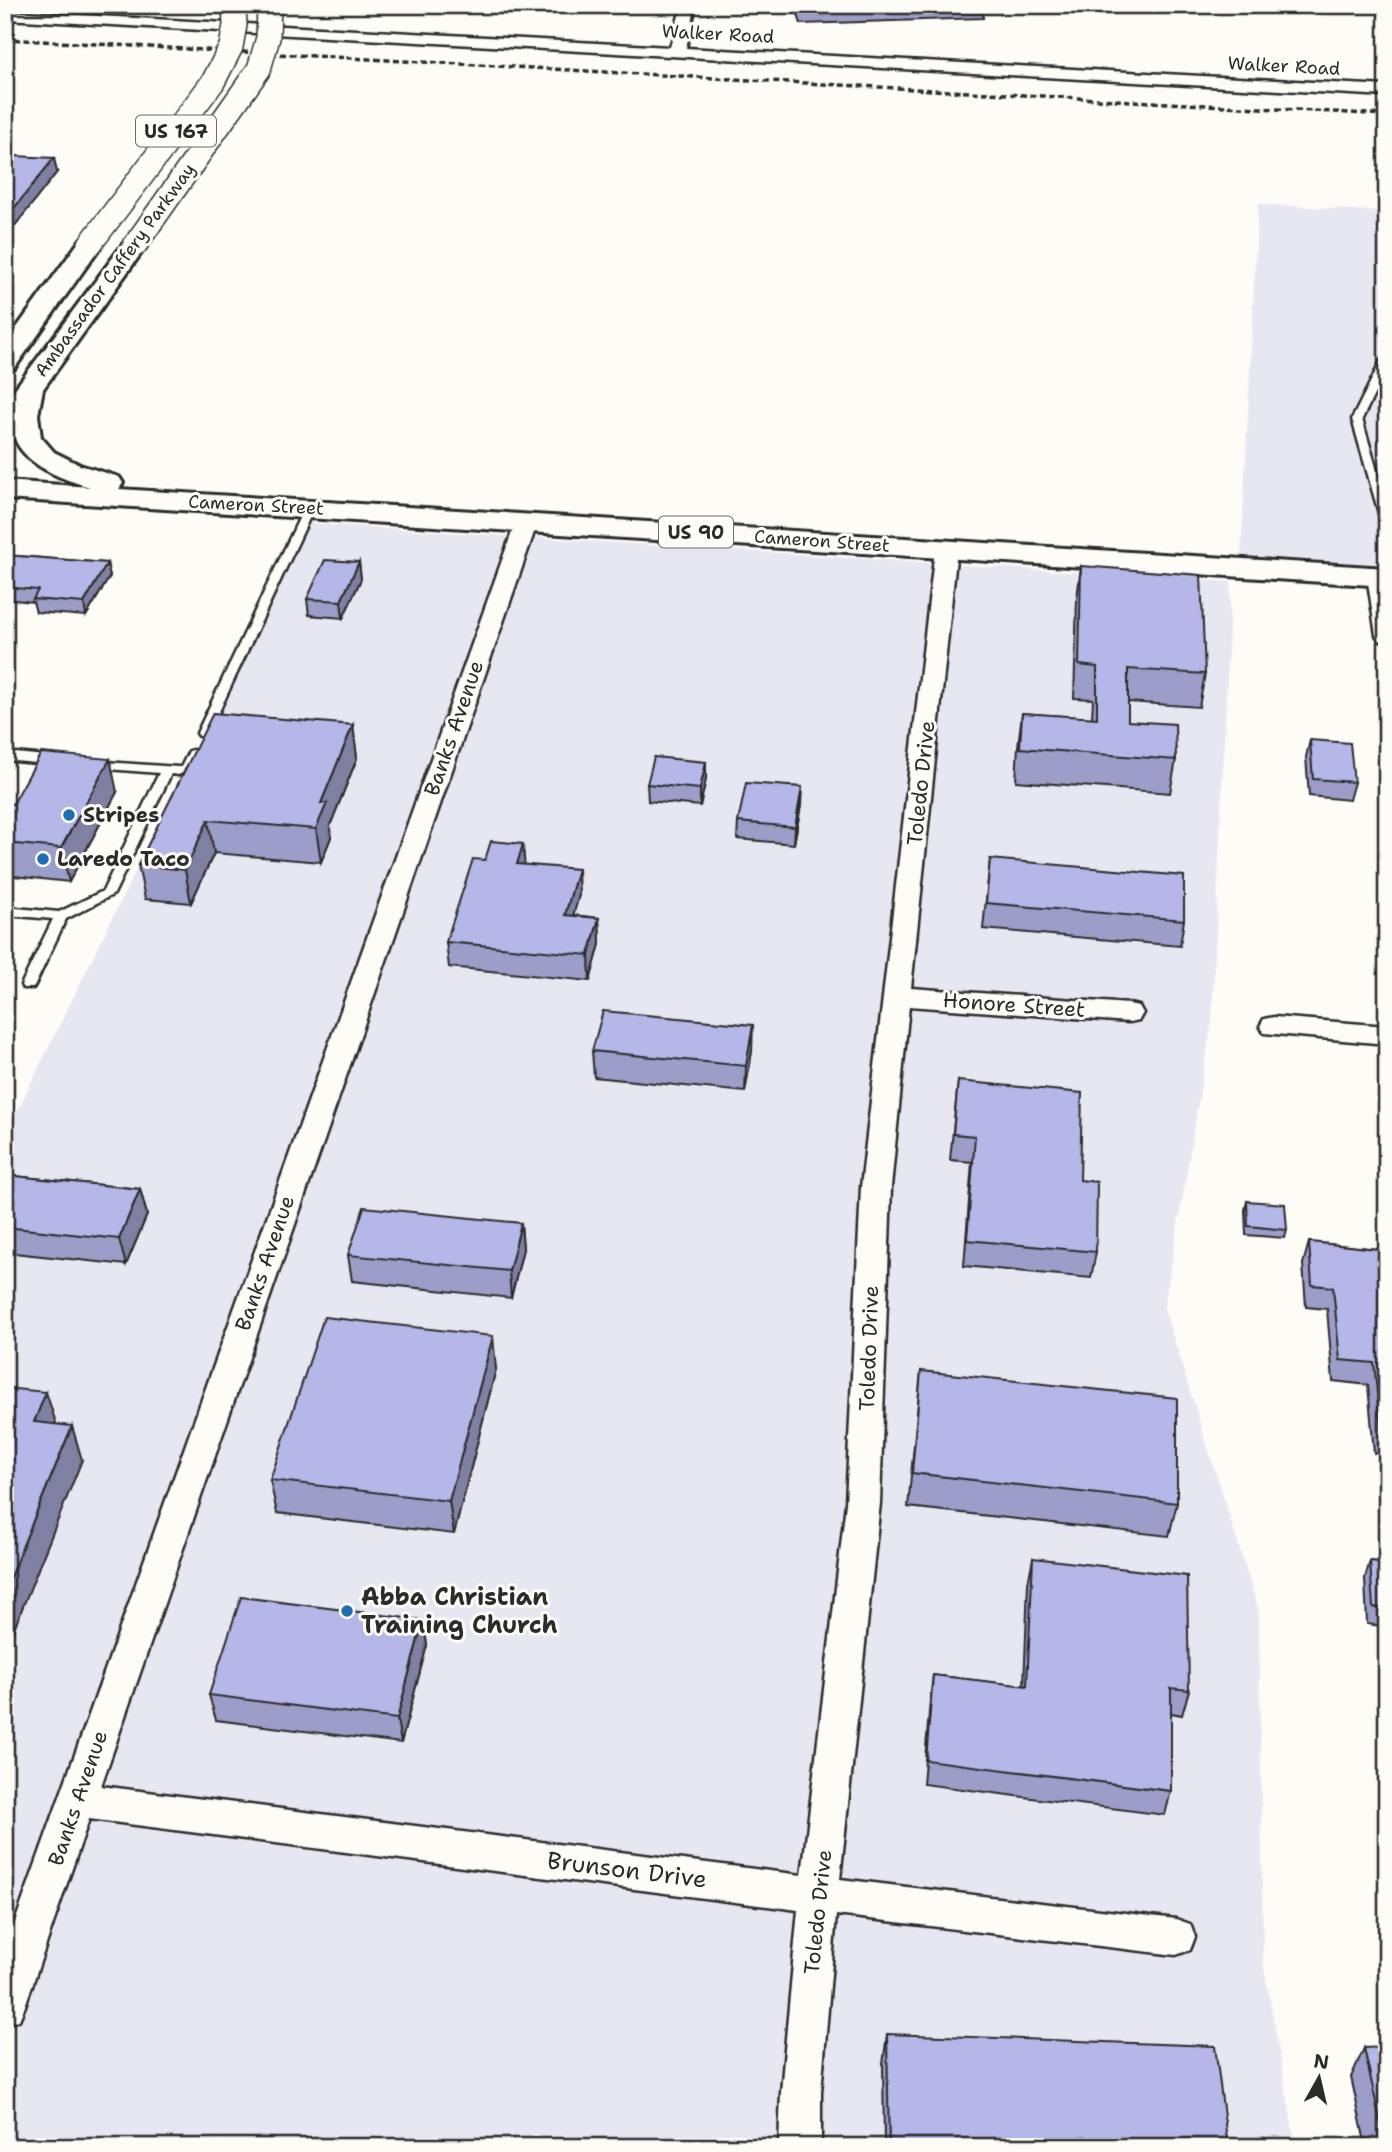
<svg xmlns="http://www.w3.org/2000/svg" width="1392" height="2152" font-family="'Shantell Sans',sans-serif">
<rect width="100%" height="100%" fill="#fdfcf7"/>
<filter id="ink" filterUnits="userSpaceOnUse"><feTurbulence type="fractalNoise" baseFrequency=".0143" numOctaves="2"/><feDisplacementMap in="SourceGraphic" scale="14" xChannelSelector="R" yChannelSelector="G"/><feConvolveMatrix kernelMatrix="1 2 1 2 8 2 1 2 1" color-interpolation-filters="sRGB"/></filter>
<g filter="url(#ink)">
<g fill="#e7e7f2">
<path d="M1258 204 1387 212V568L1241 558Z"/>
<path d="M307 523 1231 582 1212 1020 1164 1308 1259 1611 1263 1961 1296 2147H5V1136Z"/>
</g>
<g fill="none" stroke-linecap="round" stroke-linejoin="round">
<g stroke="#2b2b2b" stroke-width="5">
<g id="service">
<path d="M1387 356V369L1362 419 1387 505V527L1382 524 1352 419 1382 359Z"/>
<path d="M309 505 314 508 209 733 203 737 199 736 197 733 304 508Z"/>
<path d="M193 750 199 754 192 769 178 775 171 774 114 894 66 919 35 985 33 988H23L21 985 53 919 5 915V907L59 912 103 891 159 773 94 768 90 767 88 764 90 761 178 767H181L189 751Z"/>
<path d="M5 752 56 757 62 761 56 765 5 760Z"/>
</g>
</g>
<g stroke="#2b2b2b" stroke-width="5">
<g id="minor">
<path d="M682 5H696L686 48 1387 86V96L5 19V11L670 47Z"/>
<path d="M527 515 534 517 538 521 101 1786 802 1875 846 1503 861 1187 935 549 938 544H954L957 549 911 988 1129 1004 1139 1006 1143 1013 1139 1020 1129 1022 909 1006 891 1187 880 1503 840 1879 1176 1919 1190 1924 1195 1937 1190 1950 1176 1955 836 1915 821 2092V2147H779L781 2092 798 1910 89 1819 25 2006 19 2020 5 2025V1950L516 521 520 517Z"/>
<path d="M1378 569 1387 573V642L1379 640 1376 635 1367 576 1370 571Z"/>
<path d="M1274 1017 1387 1026V1044L1264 1033 1260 1026 1264 1019Z"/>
</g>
</g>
<g stroke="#2b2b2b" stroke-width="6">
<g id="primary">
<path d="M90 237 99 239 102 244 14 369 5 371V344L81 239Z"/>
<path d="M135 238 144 240 147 245 43 389 38 415 41 437 54 452 80 465 119 477 123 483 119 489 1387 568V586L5 499V481L90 487C54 477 6 458 11 412L5 408V402L126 240Z"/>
</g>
</g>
<use href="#service" fill="#fdfcf7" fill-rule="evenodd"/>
<use href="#minor" fill="#fdfcf7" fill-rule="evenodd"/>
<use href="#primary" fill="#fdfcf7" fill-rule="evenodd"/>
<path stroke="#2b2b2b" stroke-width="3.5" stroke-dasharray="6 3.5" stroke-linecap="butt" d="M5 39 1387 115"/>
<g stroke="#2b2b2b" stroke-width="26" stroke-linecap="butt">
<g id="primary-bridge">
<path d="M90 244 213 82 231 47 235 25 234 5"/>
<path d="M135 245 259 69 268 38 269 5"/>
</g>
</g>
<use href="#primary-bridge" stroke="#fdfcf7" stroke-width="23"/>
</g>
<g fill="#9c9dc8" stroke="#2b2b2b" stroke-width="2">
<path d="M795 5H984L983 18 801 24Z"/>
<path d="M5 167 57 172 10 232 5 231Z"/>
<path d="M5 555 107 563 110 576 86 616 36 612 33 602 5 599Z"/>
<path d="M359 562 361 579 343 618 309 615 307 599Z"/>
<path d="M1081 566 1205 674 1199 707 1128 702V721L1176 760 1170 793 1016 781 1018 746 1022 713 1092 718 1093 699 1074 698 1077 598Z"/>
<path d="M353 725 357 758 330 826 331 837 321 862 214 853 191 903 145 899 138 865Z"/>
<path d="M1310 740 1354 782 1349 800 1309 796 1306 757Z"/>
<path d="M706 779 700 806 648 801 647 784Z"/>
<path d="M117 792 69 882 5 875V803L13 804Z"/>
<path d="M801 805 794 844 737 839 738 822Z"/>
<path d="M990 859 1184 920 1180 946 983 929Z"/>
<path d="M524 864 579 895 573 915 599 918 600 944 590 981 449 967 446 942Z"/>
<path d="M592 1051H752L745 1092 594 1077Z"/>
<path d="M958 1081 1080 1180 1096 1252 1091 1278 964 1266 972 1162 950 1160Z"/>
<path d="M5 1175 140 1189 147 1215 126 1265 5 1252Z"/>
<path d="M1247 1201 1287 1230 1285 1238 1246 1235 1245 1210Z"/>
<path d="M521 1223 523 1249 511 1298 352 1281 348 1255Z"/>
<path d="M1309 1242 1387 1250V1454L1374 1453 1368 1385 1333 1381 1327 1309 1306 1307 1303 1264Z"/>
<path d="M496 1369 454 1534 277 1513 270 1480Z"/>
<path d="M921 1371 1177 1503 1169 1536 908 1507Z"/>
<path d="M1033 1558 1189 1690 1182 1715 1171 1713V1791L1165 1815 923 1784 930 1700 933 1675 1024 1686 1028 1583Z"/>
<path d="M1370 1561 1387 1563V1627L1367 1624 1365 1578Z"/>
<path d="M423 1620 427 1645 401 1743 216 1720 209 1695Z"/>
<path d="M887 2034 1228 2147H884L883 2064Z"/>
<path d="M1364 2048 1387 2147H1366L1351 2077Z"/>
</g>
<g fill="#7f80a2" stroke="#2b2b2b" stroke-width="2">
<path d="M54 158 57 172 10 232 7 217Z"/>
<path d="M359 562 361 579 343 618 341 601Z"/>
<path d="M107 563 110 576 86 616 84 603Z"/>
<path d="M353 725 357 758 330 826 331 837 321 862 316 829 321 803Z"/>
<path d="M110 759 117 792 69 882 61 848Z"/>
<path d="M706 762V779L700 806V789Z"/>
<path d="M802 787 801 805 794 844 795 827Z"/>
<path d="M208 820 214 853 191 903 185 870Z"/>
<path d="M523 844 525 870 517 864Z"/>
<path d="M578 869 579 895 566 941 565 915Z"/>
<path d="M599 918 600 944 590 981 589 955Z"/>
<path d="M753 1025 752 1051 745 1092 746 1066Z"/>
<path d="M140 1189 147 1215 126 1265 119 1239Z"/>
<path d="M521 1223 523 1249 511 1298 509 1271Z"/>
<path d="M493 1336 496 1369 454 1534 449 1501Z"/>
<path d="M46 1392 57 1426 34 1422Z"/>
<path d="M72 1426 82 1460 5 1651V1589Z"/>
<path d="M423 1620 427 1645 401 1743 397 1719Z"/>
</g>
<g fill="#b5b7e8" stroke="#2b2b2b" stroke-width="2">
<path d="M14 156 54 158 7 217H5V167Z"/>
<path d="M5 555 107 563 84 603 33 599 38 590 5 587Z"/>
<path d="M325 560 359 562 341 601 307 599Z"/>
<path d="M1081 566 1201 575 1205 674 1128 669V721L1175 724 1176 760 1020 748 1022 713 1097 718V667L1079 665Z"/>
<path d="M213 713 353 725 321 803H327L316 829 208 820 185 870 138 865Z"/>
<path d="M1310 740 1350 743 1354 782 1313 779Z"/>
<path d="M41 753 110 759 61 848 5 843V803L13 804Z"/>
<path d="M654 757 706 762 700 789 647 784Z"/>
<path d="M746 783 802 787 795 827 738 822Z"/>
<path d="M491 841 523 844 517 864 578 869 565 915 599 918 589 955 446 942 473 859 485 860Z"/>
<path d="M990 859 1184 876V920L986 903Z"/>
<path d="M603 1011 753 1025 746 1066 592 1051Z"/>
<path d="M958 1081 1082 1093 1080 1180 1097 1182 1096 1252 967 1240 975 1136 953 1134Z"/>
<path d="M5 1175 140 1189 119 1239 5 1227Z"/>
<path d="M1247 1201 1285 1204 1287 1230 1248 1226Z"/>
<path d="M364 1207 521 1223 509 1271 348 1255Z"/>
<path d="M1309 1242 1387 1250V1432L1381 1431 1374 1363 1340 1360 1333 1287 1312 1285Z"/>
<path d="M324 1317 493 1336 449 1501 270 1480Z"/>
<path d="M921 1371 1177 1398V1503L912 1473Z"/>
<path d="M5 1388 46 1392 34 1422 72 1426 5 1589Z"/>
<path d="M1033 1558 1187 1576 1189 1690 1171 1688V1791L926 1760 933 1675 1027 1686Z"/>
<path d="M1370 1561 1387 1563V1609L1373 1607Z"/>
<path d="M241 1597 423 1620 397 1719 209 1695Z"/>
<path d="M887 2034 1215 2046 1228 2147H889Z"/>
<path d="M1387 2047V2147H1386L1364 2048Z"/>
</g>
</g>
<g fill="#1f6fb2" stroke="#fdfcf7" stroke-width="2.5">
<circle cx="69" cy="815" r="7"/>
<circle cx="43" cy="859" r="7"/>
<circle cx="347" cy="1611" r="7"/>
</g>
<g text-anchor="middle" stroke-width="6" stroke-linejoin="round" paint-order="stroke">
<g font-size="18" fill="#2b2b2b" stroke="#fdfcf7">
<text transform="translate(718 34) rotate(3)" y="6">Walker Road</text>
<text transform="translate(1284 66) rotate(3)" y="6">Walker Road</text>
<text transform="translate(115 270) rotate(-54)" y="6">Ambassador Caffery Parkway</text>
<text transform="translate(256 505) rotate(3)" y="6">Cameron Street</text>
<text transform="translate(822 541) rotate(4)" y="6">Cameron Street</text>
</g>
<g fill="#fdfcf7" stroke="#6a6a68" stroke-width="2">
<rect x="136" y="115.5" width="80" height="31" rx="5"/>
<rect x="659" y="516.5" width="74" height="31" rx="5"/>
</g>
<g font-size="19" font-weight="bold" fill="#2b2b2b">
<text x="176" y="138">US 167</text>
<text x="696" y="539">US 90</text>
</g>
<g font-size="21" fill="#2b2b2b" stroke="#fdfcf7">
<text transform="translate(454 728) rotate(-71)" y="7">Banks Avenue</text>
<text transform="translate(921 783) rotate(-84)" y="7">Toledo Drive</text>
<text transform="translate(1014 1005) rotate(4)" y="7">Honore Street</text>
<text transform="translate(265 1263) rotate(-71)" y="7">Banks Avenue</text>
<text transform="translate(869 1348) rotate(-88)" y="7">Toledo Drive</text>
<text transform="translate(78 1798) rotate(-71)" y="7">Banks Avenue</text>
<text transform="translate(818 1912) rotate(-84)" y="7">Toledo Drive</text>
</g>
<g font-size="21" font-weight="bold" fill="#2b2b2b" stroke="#fdfcf7" text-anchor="start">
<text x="83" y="822">Stripes</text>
<text x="57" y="866">Laredo Taco</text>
</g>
<g font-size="24" font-weight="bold" fill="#2b2b2b" stroke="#fdfcf7" text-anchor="start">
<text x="361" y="1605">Abba Christian<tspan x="361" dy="28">Training Church</tspan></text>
</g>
<g font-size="24" fill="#2b2b2b" stroke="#fdfcf7">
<text transform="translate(627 1870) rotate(7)" y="8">Brunson Drive</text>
</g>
</g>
<rect width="1392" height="2152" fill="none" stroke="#fdfcf7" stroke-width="28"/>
<rect x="14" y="14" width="1364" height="2124" fill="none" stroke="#2b2b2b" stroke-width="2.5" filter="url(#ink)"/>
<g transform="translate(1319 2078) rotate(8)" stroke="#fdfcf7" stroke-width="5" paint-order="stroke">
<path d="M0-5L12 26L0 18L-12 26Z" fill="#2b2b2b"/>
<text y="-10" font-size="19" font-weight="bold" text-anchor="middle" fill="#2b2b2b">N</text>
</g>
</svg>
